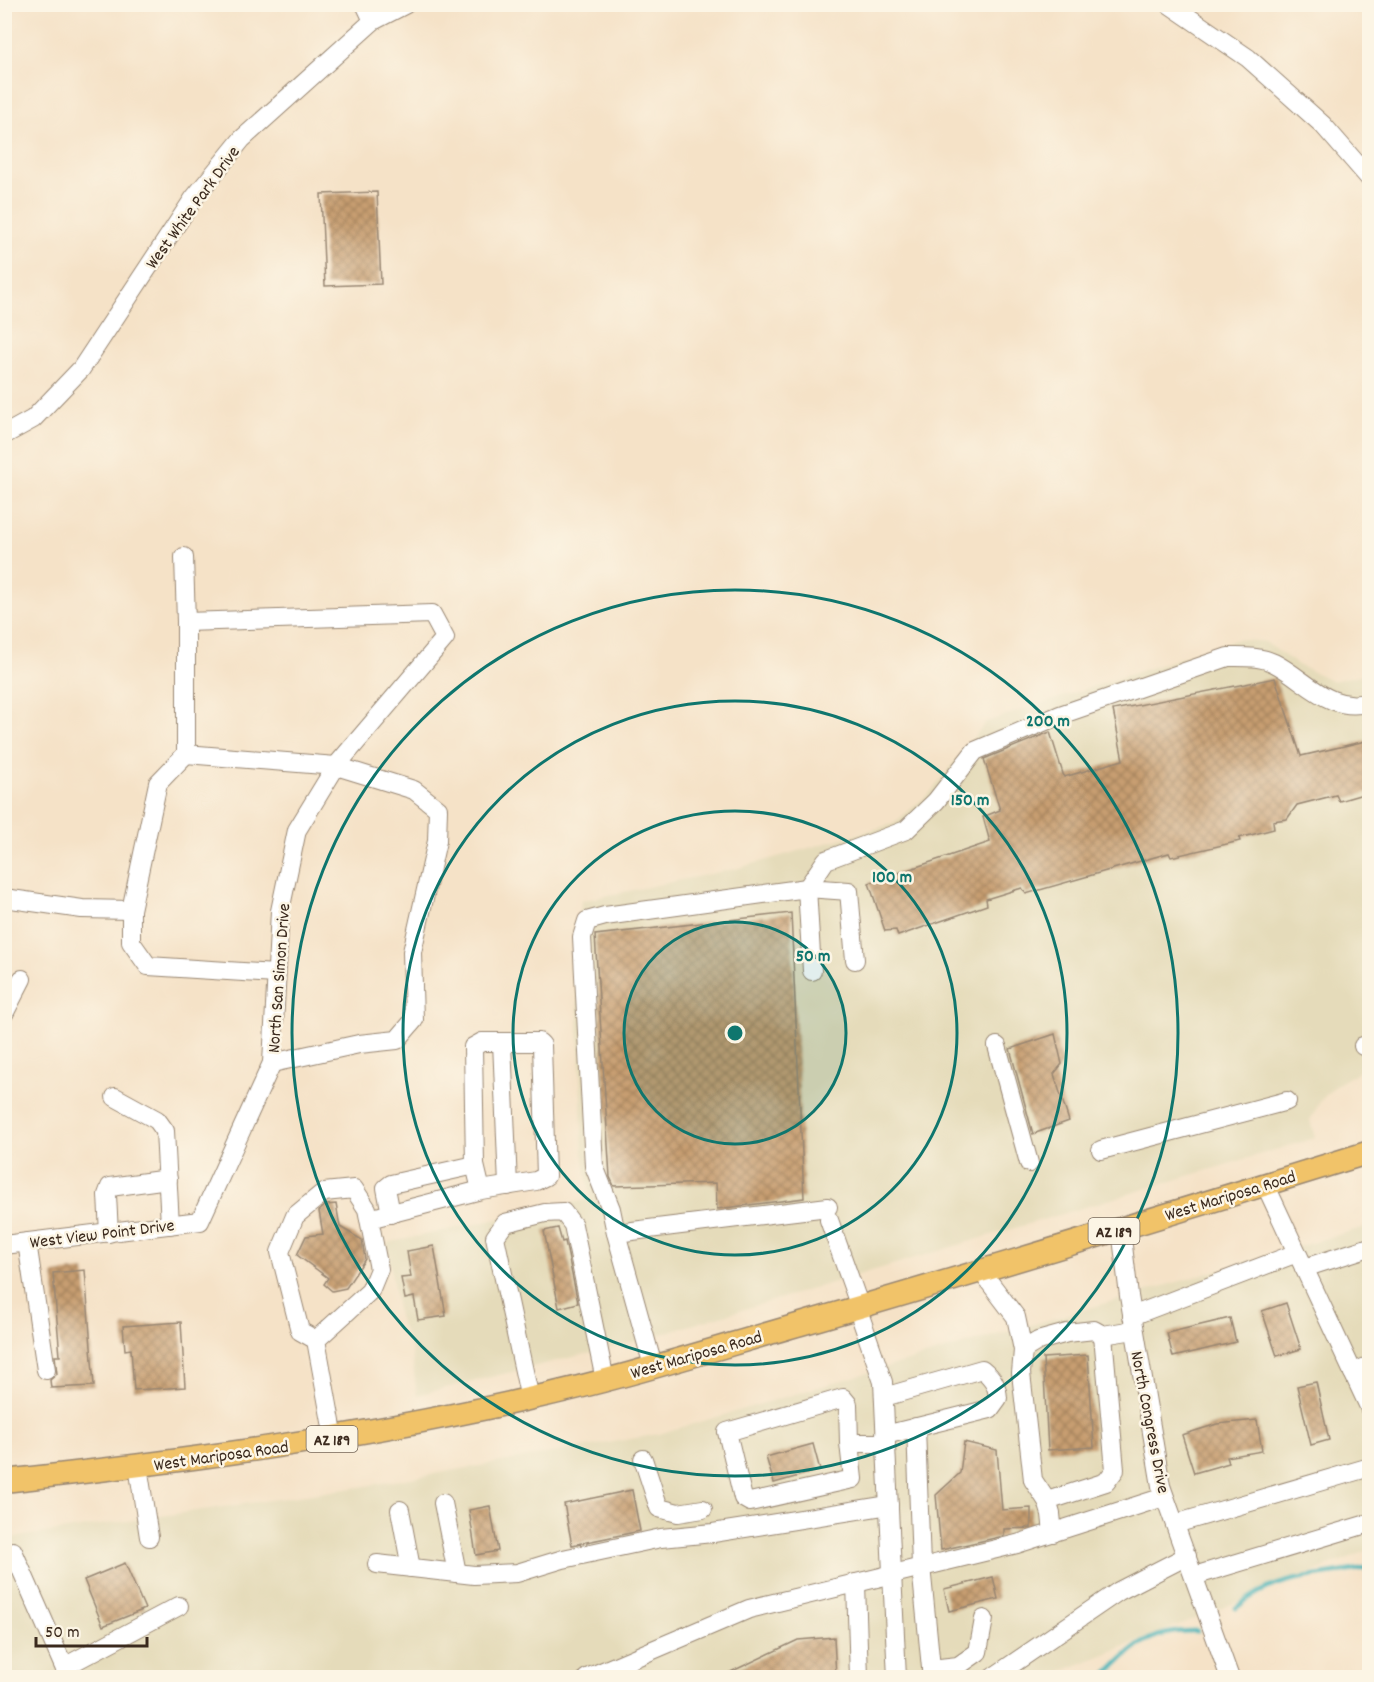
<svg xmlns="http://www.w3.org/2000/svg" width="1374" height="1682" font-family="Dekko,sans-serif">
<defs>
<pattern id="building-cross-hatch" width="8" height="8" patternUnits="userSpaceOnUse" patternTransform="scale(1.5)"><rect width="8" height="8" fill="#c79e71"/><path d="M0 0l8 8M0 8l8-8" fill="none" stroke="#a3815c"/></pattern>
</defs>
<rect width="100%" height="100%" fill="#fcf5e5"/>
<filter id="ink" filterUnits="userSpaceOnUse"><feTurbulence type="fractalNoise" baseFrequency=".0167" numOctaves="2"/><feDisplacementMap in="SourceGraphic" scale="12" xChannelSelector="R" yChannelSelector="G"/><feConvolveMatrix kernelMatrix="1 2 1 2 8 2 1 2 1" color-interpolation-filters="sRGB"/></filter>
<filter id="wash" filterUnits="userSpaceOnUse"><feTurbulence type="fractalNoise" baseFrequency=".008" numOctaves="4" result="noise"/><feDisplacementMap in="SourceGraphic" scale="24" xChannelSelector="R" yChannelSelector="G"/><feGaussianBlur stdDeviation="1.35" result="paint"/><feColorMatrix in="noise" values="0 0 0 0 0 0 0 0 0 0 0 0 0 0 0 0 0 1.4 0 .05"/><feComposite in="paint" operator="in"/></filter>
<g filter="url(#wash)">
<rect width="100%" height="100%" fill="#f5e2c7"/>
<g fill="#e5dbba">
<path d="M1238 639 1265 642 1298 665 1333 681 1369 673V1061L1368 1066 1336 1085 1321 1100 1310 1120 1315 1138 638 1341 417 1395 411 1348 398 1316 387 1243 591 1199 583 1154 577 990 581 901 739 868 893 824 930 793 986 722Z"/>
<path d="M1369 1226V1550L1047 1677H5L4 1539 360 1487 659 1434Z"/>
</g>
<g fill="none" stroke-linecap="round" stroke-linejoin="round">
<g stroke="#42b2b8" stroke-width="4.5">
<path d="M1236 1608C1276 1573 1321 1578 1370 1567"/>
<path d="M1103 1678C1136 1645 1149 1630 1197 1631"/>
</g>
</g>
<g id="blocks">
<g fill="url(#building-cross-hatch)">
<path d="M377 192 381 284 325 286 321 194Z"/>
<path d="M1275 678 1301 756 1370 740V792L1339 801 1336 795 1297 805 1287 819 1273 821 1274 829 1239 838 1240 841 1171 857 1169 853 1026 894 1022 888 986 899 987 905 898 936 896 930 885 931 869 883 990 842 983 817 1000 810 984 759 1050 732 1064 777 1123 760 1113 710Z"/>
<path d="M791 913 804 1198 717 1209 716 1183 614 1186 610 1177 595 935Z"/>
<path d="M1055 1034 1062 1064 1054 1074 1069 1121 1033 1134 1010 1049Z"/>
<path d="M336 1204 340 1227 362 1240 365 1259 346 1288 332 1291 324 1284 328 1278 297 1255 306 1236 323 1234 319 1211 326 1205Z"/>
<path d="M558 1228 562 1242 565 1241 578 1303 559 1308 544 1231Z"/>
<path d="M434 1246 446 1316 418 1320 414 1297 405 1299 401 1278 411 1277 407 1251Z"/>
<path d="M85 1270 94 1386 51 1388 50 1380 57 1374 55 1356H60L53 1273Z"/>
<path d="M1286 1303 1301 1349 1277 1356 1262 1311Z"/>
<path d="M1230 1318 1236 1342 1173 1357 1167 1333Z"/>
<path d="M181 1322 185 1387 134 1390 131 1349 125 1350 123 1326Z"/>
<path d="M1088 1355 1094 1447 1048 1450 1043 1358Z"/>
<path d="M1316 1382 1329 1440 1311 1445 1297 1386Z"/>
<path d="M1257 1420 1262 1451 1227 1457 1229 1463 1194 1473 1182 1435 1217 1424Z"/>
<path d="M964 1442 997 1450 1002 1510 1031 1508V1528L1004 1529V1536L941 1550 936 1495 960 1473Z"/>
<path d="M813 1444 820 1470 774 1483 766 1457Z"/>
<path d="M632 1490 640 1531 572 1545 564 1504Z"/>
<path d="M490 1506 498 1551 476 1555 469 1510Z"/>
<path d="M125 1563 145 1609 103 1626 84 1580Z"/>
<path d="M993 1577 998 1599 949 1611 944 1589Z"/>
<path d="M834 1637 836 1677H720L798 1640Z"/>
</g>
</g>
</g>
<g filter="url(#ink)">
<use href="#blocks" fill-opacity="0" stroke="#988672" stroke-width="1.5"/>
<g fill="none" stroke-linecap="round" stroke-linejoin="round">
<g stroke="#988672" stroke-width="20">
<g id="minor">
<path d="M365 4 373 21"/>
<path d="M1169 4 1248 58 1323 125 1370 179"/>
<path d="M4 435 33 419 81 369 194 198 242 139 373 21 406 4"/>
<path d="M184 557 186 622"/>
<path d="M186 754V622L432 614 445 638 336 766 414 790 438 809 437 841 412 952 414 1020 397 1040 359 1044 272 1063"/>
<path d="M186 754 158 783 131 910V942L148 966 276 974"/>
<path d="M4 898 82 909 131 910"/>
<path d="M855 960 849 891 807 888 826 860 906 830 936 801 975 751 1060 715 1228 657C1243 657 1260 656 1274 663 1306 679 1329 714 1370 702"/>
<path d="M4 1014 22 979"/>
<path d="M502 1042 508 1186"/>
<path d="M997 1046 1029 1163"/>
<path d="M1363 1046 1370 1045"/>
<path d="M115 1097 157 1120 165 1131 170 1225"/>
<path d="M1101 1150 1287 1101"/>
<path d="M1265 1184 1370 1409"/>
<path d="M391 1214 386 1188 391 1184 475 1165"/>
<path d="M369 1219 481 1190 536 1181 546 1176 542 1045 539 1042H482L473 1047 475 1165 481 1190"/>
<path d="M829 1220 860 1307"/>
<path d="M1121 1229 1129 1296 1161 1486 1230 1678"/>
<path d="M109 1233 107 1195 110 1187 168 1179"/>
<path d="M616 1233 611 1209 594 1166 582 937 587 921 605 916 807 888 812 971"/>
<path d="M27 1242 46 1370"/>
<path d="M4 1245 200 1221 272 1063 280 911 297 830 336 766 186 754"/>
<path d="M1304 1268 1370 1247"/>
<path d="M981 1271 1016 1317 1023 1350"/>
<path d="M857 1307 883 1382 897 1678"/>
<path d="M1132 1316 1297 1253"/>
<path d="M316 1340 300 1331 280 1252 295 1216 324 1192 354 1189 367 1209 379 1269 370 1291 316 1340 334 1438"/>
<path d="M653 1366 616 1233 828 1207"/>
<path d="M1353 1373 1370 1365"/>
<path d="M884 1397 982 1369C993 1378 997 1385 998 1398L990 1409 885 1435"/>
<path d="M530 1399 495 1237 505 1223 545 1213 563 1212 573 1225 605 1380"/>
<path d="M916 1427 921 1566 932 1678"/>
<path d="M849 1443 848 1404 843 1398 727 1432 743 1498 750 1502 853 1479 849 1443H886"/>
<path d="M643 1459 659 1508 678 1513 703 1509"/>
<path d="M138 1466 149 1537"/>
<path d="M1047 1501 1106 1482 1115 1470 1103 1335"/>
<path d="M443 1503 457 1573"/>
<path d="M400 1510 411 1568"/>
<path d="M1175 1524 1370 1467"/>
<path d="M1053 1533 1051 1514 1047 1501 1033 1480 1021 1373 1023 1350 1038 1341 1067 1333 1094 1330 1103 1335 1134 1330"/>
<path d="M13 1551 64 1667 179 1606"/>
<path d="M377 1564 474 1575 517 1573 563 1559 661 1538 713 1533 889 1505"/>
<path d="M1194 1576 1370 1523"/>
<path d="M856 1583 859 1678"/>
<path d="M931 1669 958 1666 978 1652 984 1619"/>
<path d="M587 1678 749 1609 1017 1544 1164 1497"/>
<path d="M992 1678 1119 1591 1187 1556"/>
</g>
</g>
<g stroke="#988672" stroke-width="25">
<path id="major" d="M4 1481C181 1462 355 1438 528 1399 620 1379 710 1350 801 1324 991 1269 1180 1211 1370 1152"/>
</g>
<use href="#minor" stroke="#fff" stroke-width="18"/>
<use href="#major" stroke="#f1c369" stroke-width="22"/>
</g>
</g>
<circle cx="735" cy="1033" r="111" fill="#0f766e" fill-opacity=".12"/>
<g fill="none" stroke="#0f766e" stroke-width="3">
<circle cx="735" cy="1033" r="111"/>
<circle cx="735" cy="1033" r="222"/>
<circle cx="735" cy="1033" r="332"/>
<circle cx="735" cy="1033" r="443"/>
</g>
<g text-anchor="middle" stroke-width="5" stroke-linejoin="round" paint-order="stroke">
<g fill="#fcf5e5" stroke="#75675a" stroke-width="1.5">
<rect x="1088.5" y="1218" width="51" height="26" rx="4.5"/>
<rect x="306.5" y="1426" width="51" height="26" rx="4.5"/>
</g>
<g font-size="16" font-weight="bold" fill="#3b2a1e">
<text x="1114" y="1237">AZ 189</text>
<text x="332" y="1445">AZ 189</text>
</g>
<g font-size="18" fill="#3b2a1e" stroke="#fcf5e5">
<text transform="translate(192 207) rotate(-54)" y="6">West White Park Drive</text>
<text transform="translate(278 978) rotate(-86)" y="6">North San Simon Drive</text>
<text transform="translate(1230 1195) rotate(-17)" y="6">West Mariposa Road</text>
<text transform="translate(102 1233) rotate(-7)" y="6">West View Point Drive</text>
<text transform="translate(696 1354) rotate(-16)" y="6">West Mariposa Road</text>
<text transform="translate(1151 1422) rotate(79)" y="6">North Congress Drive</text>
<text transform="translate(221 1455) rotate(-8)" y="6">West Mariposa Road</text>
</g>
</g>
<circle cx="735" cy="1033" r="9" fill="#0f766e" stroke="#fcf5e5" stroke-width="3"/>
<g font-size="18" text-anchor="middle" font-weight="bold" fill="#0f766e" stroke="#fcf5e5" stroke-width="5" stroke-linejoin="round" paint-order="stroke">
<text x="1048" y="726">200 m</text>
<text x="970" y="805">150 m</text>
<text x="892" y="882">100 m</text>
<text x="813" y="961">50 m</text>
</g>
<rect width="1374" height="1682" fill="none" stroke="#fcf5e5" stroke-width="24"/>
<path d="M36 1637v9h111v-9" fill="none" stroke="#3b2a1e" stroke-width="3"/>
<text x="45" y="1637" font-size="18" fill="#3b2a1e" stroke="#fcf5e5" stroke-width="4.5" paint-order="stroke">50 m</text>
</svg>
